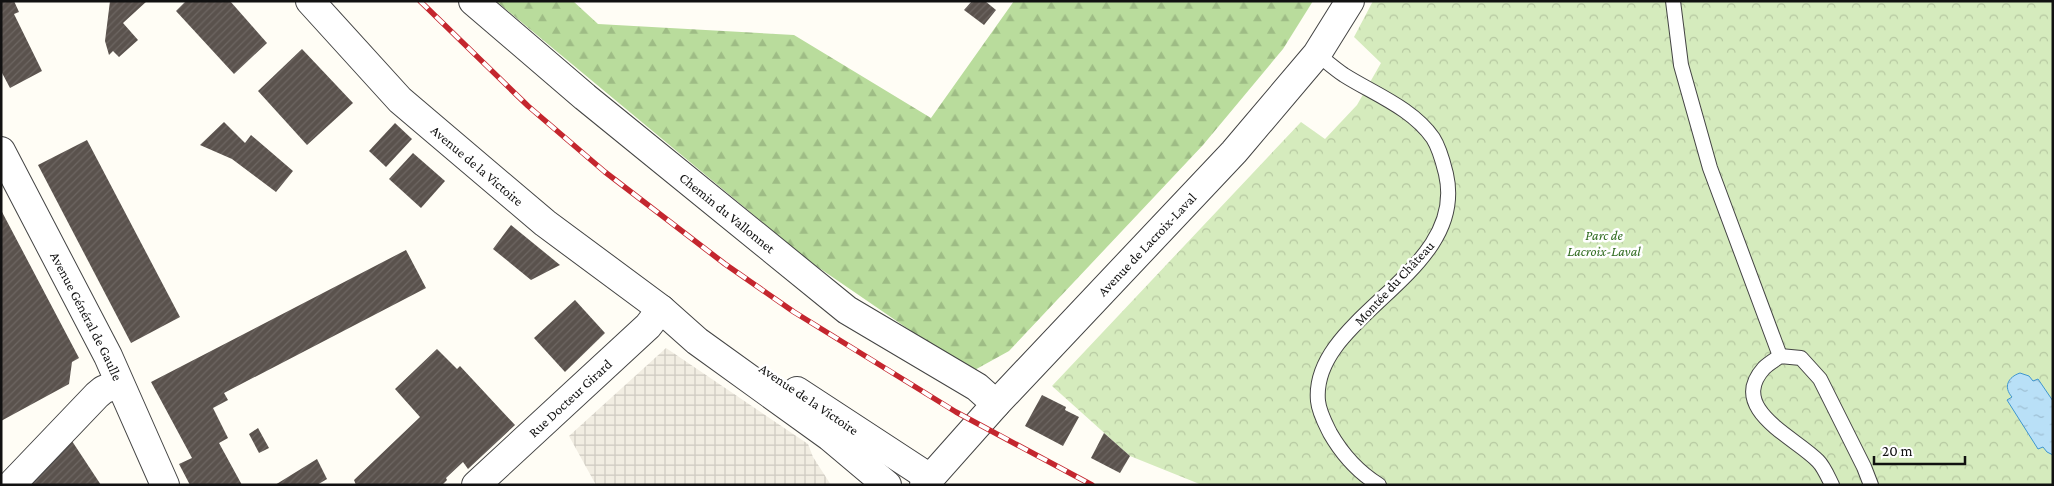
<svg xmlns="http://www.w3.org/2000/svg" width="2054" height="486" font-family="'Crimson Pro',serif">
<defs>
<pattern id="forest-firs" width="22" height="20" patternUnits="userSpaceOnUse" patternTransform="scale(1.25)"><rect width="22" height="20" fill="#b9dc9c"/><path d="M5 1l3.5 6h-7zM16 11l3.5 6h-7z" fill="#9ebc85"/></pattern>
<pattern id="park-crowns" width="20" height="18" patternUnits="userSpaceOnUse" patternTransform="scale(1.25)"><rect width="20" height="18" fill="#d5ebbd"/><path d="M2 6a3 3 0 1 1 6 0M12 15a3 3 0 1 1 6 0" fill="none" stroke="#b6c8a1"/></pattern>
<pattern id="plaza-grid" width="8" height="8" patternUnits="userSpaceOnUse" patternTransform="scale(1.25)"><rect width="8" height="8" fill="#f1ede2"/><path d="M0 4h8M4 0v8" fill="none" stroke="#cecac1"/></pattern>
<pattern id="water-ripples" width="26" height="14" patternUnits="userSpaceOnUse" patternTransform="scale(1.25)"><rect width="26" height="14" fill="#b9e0f7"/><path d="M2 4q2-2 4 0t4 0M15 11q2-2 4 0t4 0" fill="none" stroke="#9ebfd3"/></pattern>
<pattern id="building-hatch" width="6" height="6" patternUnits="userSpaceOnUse" patternTransform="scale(1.25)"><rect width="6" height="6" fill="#5a524d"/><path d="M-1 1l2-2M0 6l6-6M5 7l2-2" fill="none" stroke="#6d6662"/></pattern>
</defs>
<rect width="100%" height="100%" fill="#fffdf5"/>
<path fill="url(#forest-firs)" d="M496 1H573L598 24 794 35 931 118 1014 1H1313L1283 49 1203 145 1009 351 971 372 809 261Z"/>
<path fill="url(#park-crowns)" d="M1373 1H2053V485H1202L1130 456 1052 386 1301 122 1325 139 1357 105 1381 63 1354 37Z"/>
<path fill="url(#plaza-grid)" d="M666 348 808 444 813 457 831 485H596L569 436Z"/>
<path fill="url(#water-ripples)" stroke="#3f96cf" d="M2020 373 2029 376 2033 381 2038 379 2053 401V455L2047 452 2043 447 2038 449 2007 400 2012 397C2003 387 2008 377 2020 373Z"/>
<g fill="url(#building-hatch)">
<path d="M1 1H14L19 12 14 14 42 71 10 88 1 71Z"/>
<path d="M110 1H147L123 23 138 40 119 57 113 51 109 55 105 41Z"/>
<path d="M186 1H230L267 43 234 74 176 11Z"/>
<path d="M972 1H985L996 10 984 25 964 10Z"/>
<path d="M302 49 353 103 307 145 258 91Z"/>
<path d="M224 122 245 143 251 135 293 171 276 192 232 159 200 145Z"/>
<path d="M395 123 412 139 386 167 369 151Z"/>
<path d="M87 140 180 317 131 343 38 165Z"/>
<path d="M413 153 445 181 421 208 389 179Z"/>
<path d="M1 210 79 358 72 362 69 384 1 421Z"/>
<path d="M511 225 560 265 531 280 493 249Z"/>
<path d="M406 250 426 288 224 393 228 400 213 408 228 438 219 443 242 485H190L179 464 192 458 151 382Z"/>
<path d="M575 300 605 333 565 372 534 338Z"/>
<path d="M437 349 457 369 460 366 515 425 468 469 463 462 446 478 447 480 442 485H356L354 480 420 417 395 389Z"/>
<path d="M1042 395 1066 407 1065 410 1079 417 1063 446 1025 426Z"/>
<path d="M258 428 269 448 259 453 249 434Z"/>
<path d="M1104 433 1130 456 1120 473 1091 458Z"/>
<path d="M70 438 101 485H32L30 482Z"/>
<path d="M317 459 327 479 317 485H275Z"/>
</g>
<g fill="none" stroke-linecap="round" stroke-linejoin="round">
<g stroke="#444" stroke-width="16">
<g id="service">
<path d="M1673 1 1681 65 1710 168 1780 356"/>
<path d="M1317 54C1326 61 1335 69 1344 75 1374 94 1412 108 1433 138 1440 149 1443 162 1446 174 1469 274 1310 316 1318 401 1319 412 1325 423 1330 433 1342 454 1358 472 1379 485"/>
<path d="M1832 485C1828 477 1824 467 1818 461 1795 437 1727 409 1764 368 1769 363 1775 360 1780 356L1801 358 1820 379 1864 467 1871 485"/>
</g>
</g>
<g stroke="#444" stroke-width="30">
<g id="minor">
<path id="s1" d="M473 1 585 97 847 310 977 387 996 404"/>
<path d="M11 485 97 395 103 390 119 383"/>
<path id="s2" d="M476 485 648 326 661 309"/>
</g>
</g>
<g stroke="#444" stroke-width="30">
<g id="tertiary">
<path id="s3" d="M310 1 400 100 545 223 661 309 697 341 830 437 887 485"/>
<path id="s4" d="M1 151 108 356 165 485"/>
<path d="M797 391 930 478"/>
<path id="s5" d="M924 485 996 404 1234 152 1317 54 1350 1"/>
</g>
</g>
<use href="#service" stroke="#fff" stroke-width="14"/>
<use href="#minor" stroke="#fff" stroke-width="28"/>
<use href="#tertiary" stroke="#fff" stroke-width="28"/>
<g stroke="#c4262e" stroke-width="5.5">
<path id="rail" d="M420 1 528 106 605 172 725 264 794 312 956 412 1092 485"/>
</g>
<use href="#rail" stroke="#fff" stroke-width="4" stroke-dasharray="11" stroke-linecap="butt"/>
</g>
<g text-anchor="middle" stroke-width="5" stroke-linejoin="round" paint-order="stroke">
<g font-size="14" fill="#111" stroke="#fff">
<text dy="5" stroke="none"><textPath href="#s3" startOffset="235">Avenue de la Victoire</textPath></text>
<text dy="5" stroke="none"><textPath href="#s1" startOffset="331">Chemin du Vallonnet</textPath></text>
<text dy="5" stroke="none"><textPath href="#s5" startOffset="328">Avenue de Lacroix-Laval</textPath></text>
<text transform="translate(1394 283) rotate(-47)" y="5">Montée du Château</text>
<text dy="5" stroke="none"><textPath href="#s4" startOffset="186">Avenue Général de Gaulle</textPath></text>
<text dy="5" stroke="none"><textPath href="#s2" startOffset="128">Rue Docteur Girard</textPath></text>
<text transform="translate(809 399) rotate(34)" y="5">Avenue de la Victoire</text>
</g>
<g font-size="14" font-style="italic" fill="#2f6b1f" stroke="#fff">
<text x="1604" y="240">Parc de<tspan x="1604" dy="16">Lacroix-Laval</tspan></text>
</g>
</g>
<rect width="2054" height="486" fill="none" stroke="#111111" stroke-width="5"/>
<path d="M1874 456v8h91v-8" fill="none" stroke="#111111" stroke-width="2.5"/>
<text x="1882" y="456" font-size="15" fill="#111111" stroke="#ffffff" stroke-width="4" paint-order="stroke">20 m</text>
</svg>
